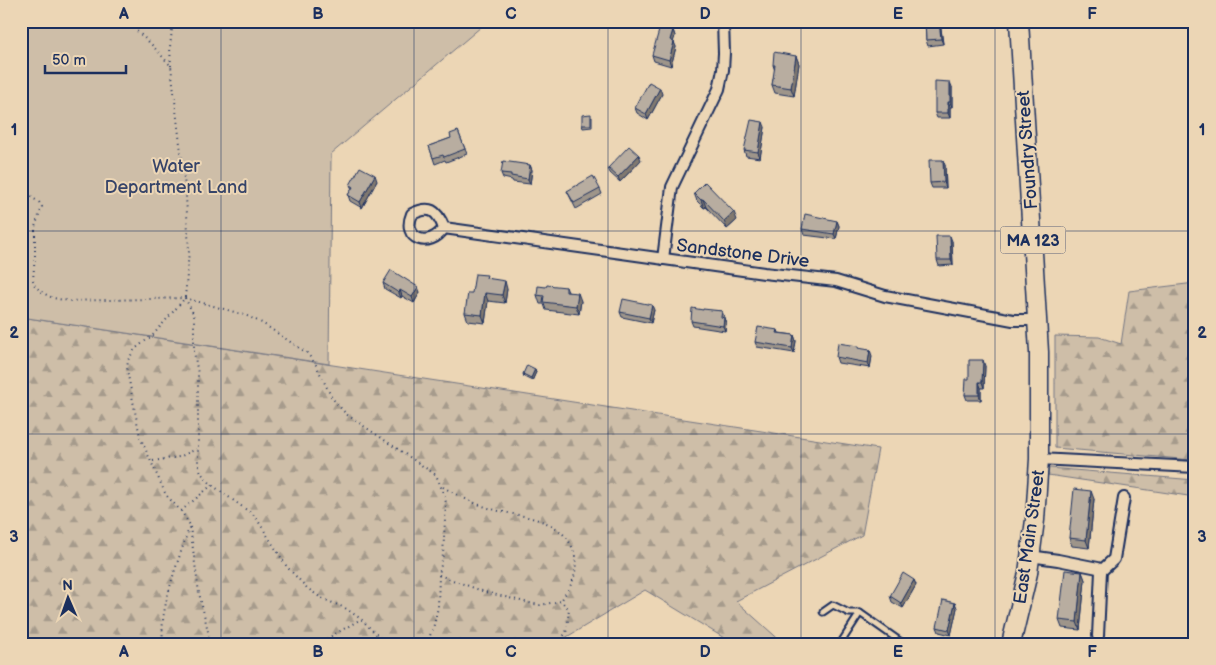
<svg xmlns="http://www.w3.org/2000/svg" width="1216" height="665" font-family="'Balsamiq Sans',sans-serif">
<defs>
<pattern id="forest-firs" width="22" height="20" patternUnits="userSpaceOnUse" patternTransform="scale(1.25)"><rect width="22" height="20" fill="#cebea8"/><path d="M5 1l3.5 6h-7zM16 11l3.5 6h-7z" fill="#a69b8c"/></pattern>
</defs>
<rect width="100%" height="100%" fill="#ecd6b5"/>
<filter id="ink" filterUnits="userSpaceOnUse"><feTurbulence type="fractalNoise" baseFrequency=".02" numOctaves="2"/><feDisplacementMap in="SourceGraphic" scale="10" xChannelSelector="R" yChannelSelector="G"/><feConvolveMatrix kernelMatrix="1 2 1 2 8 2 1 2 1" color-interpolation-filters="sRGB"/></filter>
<g filter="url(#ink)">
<g fill="url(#forest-firs)" stroke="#747683">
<path d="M1195 283V444L1192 460 1055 448V336L1099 337 1121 344 1129 291Z"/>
<path d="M21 317 878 449 862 535 736 601 784 644H734L645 590 555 644H21Z"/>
<path d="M1049 468 1195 480V497L1048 475Z"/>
</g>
<path fill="#cebea8" stroke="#747683" d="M21 21H488L331 154 329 364 21 317Z"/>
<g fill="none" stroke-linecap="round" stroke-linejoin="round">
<g stroke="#1b2f5e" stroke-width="9">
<g id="lane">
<path d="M823 612 833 605 849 613H860"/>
<path d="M840 644 860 613 904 644"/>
</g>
</g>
<g stroke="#1b2f5e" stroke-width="14">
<g id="street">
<path d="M444 228C437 210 430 205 412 214 401 240 430 249 444 228L764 273 836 281 885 296 1013 320H1037"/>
<path d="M663 259 672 187 719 89 723 70 724 53 723 21"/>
<path d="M1039 459 1195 467"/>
<path d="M1030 556 1058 560 1098 568 1101 571 1098 636"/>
<path d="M1101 571 1114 559 1124 498"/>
</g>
</g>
<g stroke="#1b2f5e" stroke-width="21">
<path id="highway" d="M1011 644 1028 573 1035 520 1039 459V352L1019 21"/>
</g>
<g stroke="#1b2f5e" stroke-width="2" stroke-dasharray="1 4" stroke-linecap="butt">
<path d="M126 21 151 44 171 66 186 196 189 251 185 298 153 335 135 349 128 360 127 370 140 437 166 495 181 511 190 525C181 554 156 615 164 644"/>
<path d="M171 66 170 47 173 21"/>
<path d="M21 185 34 199 39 202 42 207 35 227V255L33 280 35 286 43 293 53 298 69 301 185 298 245 315 262 323 307 353 316 365 332 398 346 414 436 475 444 494 446 503 443 555 439 575 438 607 433 629 426 644"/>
<path d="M185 298 194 315V352L198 374V463L201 473 212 485 255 516 287 567 307 588 321 598 345 608 361 619 386 644"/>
<path d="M153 461 179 457 199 448"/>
<path d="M443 487C458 496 475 504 492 509 508 514 525 515 541 521 566 529 581 551 574 577 572 585 565 594 561 601"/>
<path d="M181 511 212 485"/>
<path d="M190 527 199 593 211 644"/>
<path d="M439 575 485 592 529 603 540 605 561 601 569 609C566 627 572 634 552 644"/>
<path d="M318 644 361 619"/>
</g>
<use href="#lane" stroke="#ecd6b5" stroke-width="5"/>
<use href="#street" stroke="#ecd6b5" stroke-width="10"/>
<use href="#highway" stroke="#ecd6b5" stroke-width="18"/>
</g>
<g fill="#9e958a" stroke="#1b2f5e">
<path d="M925 21H940L943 44 928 46 926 40Z"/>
<path d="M673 30 675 36 673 41 676 47 671 66 654 61 652 55Z"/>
<path d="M796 56 799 64 794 96 775 93 772 85 775 71 773 65Z"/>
<path d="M952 87V107H950V118H937L935 113Z"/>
<path d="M662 94 648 120 637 113 635 108Z"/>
<path d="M592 117V127L583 128 582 125Z"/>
<path d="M765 127 760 158 746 156 744 150Z"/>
<path d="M458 131 467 154 446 162 445 160 435 164 429 146 451 138Z"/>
<path d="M641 160 620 182 610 173 608 168Z"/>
<path d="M530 165 532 170 530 184 513 182 512 180 503 178 501 173Z"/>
<path d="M945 165 946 188H932L930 183Z"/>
<path d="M377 181 362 208 350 201 348 195 352 189 350 185Z"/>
<path d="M600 189 602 194 576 209 567 191Z"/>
<path d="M694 193 737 220 727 229 706 207 704 208 697 201Z"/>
<path d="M837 221 839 226 836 239 804 235 802 229Z"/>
<path d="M952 241 953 265 939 266 937 260Z"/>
<path d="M488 278 507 289 505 303 488 301 485 323 468 321 465 313Z"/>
<path d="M383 283 420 292 414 303 402 296 401 298 385 289Z"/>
<path d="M566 287 568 292 581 301 579 314 546 310 544 304H540L537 295Z"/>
<path d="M654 310 651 323 622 317 620 312Z"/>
<path d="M703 310 722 311 726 323 725 331 693 326 691 321Z"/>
<path d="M778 330 779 333 794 335 796 341 794 353 757 347 755 342Z"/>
<path d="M859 348 872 356 870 368 838 363 836 357Z"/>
<path d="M985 366 984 388H981V400H967L965 395 969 379Z"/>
<path d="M535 369 536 372 532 381 524 377 523 374Z"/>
<path d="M1094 499 1089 548 1072 546 1069 538Z"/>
<path d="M1082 572 1085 580 1080 630 1062 628 1059 620Z"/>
<path d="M914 580 916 585 903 608 892 602 890 596Z"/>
<path d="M955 603 957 608 951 635 939 632 937 627Z"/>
</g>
<g fill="#817970" stroke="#1b2f5e">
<path d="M939 21H940L943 44 941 39Z"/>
<path d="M673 30 675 36 672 46 670 40Z"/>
<path d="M674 42 676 47 671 66 669 60Z"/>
<path d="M796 56 799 64 794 96 791 88Z"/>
<path d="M950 82 952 87V107L950 102Z"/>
<path d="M660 88 662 94 648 120 646 114Z"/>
<path d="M948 102 950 107V118L948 113Z"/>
<path d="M763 122 765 127 760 158 758 152Z"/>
<path d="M639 155 641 160 620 182 618 177Z"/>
<path d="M943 160 945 165 946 188 944 182Z"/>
<path d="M530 165 532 170 530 184 528 179Z"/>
<path d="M375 175 377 181 362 208 360 202Z"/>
<path d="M703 199 706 207 704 208 701 200Z"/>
<path d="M734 212 737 220 727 229 724 221Z"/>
<path d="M837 221 839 226 836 239 834 234Z"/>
<path d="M950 236 952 241 953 265 951 260Z"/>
<path d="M505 281 507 289 505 303 502 295Z"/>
<path d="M418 287 420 292 414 303 412 297Z"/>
<path d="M400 290 402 296 401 298 399 293Z"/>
<path d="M485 293 488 301 485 323 482 315Z"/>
<path d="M578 293 581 301 579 314 576 306Z"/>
<path d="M652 305 654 310 651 323 649 318Z"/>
<path d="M724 318 726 323 725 331 723 326Z"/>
<path d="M794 335 796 341 794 353 792 348Z"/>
<path d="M870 350 872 356 870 368 868 363Z"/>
<path d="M983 360 985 366 984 388 982 382Z"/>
<path d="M535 369 536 372 532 381 531 378Z"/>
<path d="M979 382 981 388V400L979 395Z"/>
<path d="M1091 491 1094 499 1089 548 1086 540Z"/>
<path d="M1082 572 1085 580 1080 630 1077 622Z"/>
<path d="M914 580 916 585 903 608 901 603Z"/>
<path d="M955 603 957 608 951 635 949 630Z"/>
</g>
<g fill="#b8ada0" stroke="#1b2f5e">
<path d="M925 21H939L941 39 926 40Z"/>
<path d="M660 27 673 30 670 40 674 42 669 60 652 55Z"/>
<path d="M774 52 796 56 791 88 772 85 775 65H773Z"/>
<path d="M935 81 950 82V102H948V113H935Z"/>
<path d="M649 82 660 88 646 114 635 108Z"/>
<path d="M591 114V125H582V115Z"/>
<path d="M751 120 763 122 758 152 744 150Z"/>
<path d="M458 131 465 149 444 157 443 155 433 158 429 146 451 138 450 134Z"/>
<path d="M629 146 639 155 618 177 608 168Z"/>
<path d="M929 160H943L944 182 930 183Z"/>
<path d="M503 161 530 165 528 179 511 176V174L501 173Z"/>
<path d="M360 167 375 175 360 202 348 195 353 187 350 185Z"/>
<path d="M593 176 600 189 574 203 567 191Z"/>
<path d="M705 182 734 212 724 221 703 199 701 200 694 193Z"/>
<path d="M805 214 837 221 834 234 802 229Z"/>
<path d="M936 236H950L951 260H937Z"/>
<path d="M391 270 418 287 412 297 400 290 399 293 383 283Z"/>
<path d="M475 274 487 275 486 278 505 281 502 295 485 293 482 315 465 313 468 293H472Z"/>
<path d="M547 285 566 287V292L578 293 576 306 543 302 544 296 537 295 538 286 546 287Z"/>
<path d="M623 299 652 305 649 318 620 312Z"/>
<path d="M692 308 703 310V309L722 311 721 317 724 318 723 326 691 321Z"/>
<path d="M758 327 778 330 777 333 794 335 792 348 755 342Z"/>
<path d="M838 343 858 346V348L870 350 868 363 836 357Z"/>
<path d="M969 360H983L982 382H979V395H965L966 379H969Z"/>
<path d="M527 365 535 369 531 378 523 374Z"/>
<path d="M1074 489 1091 491 1086 540 1069 538Z"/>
<path d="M1065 570 1082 572 1077 622 1059 620Z"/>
<path d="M903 573 914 580 901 603 890 596Z"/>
<path d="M943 600 955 603 949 630 937 627Z"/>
</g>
</g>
<path fill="none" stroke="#1b2f5e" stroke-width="1" stroke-opacity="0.55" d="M221 21V644M414 21V644M608 21V644M801 21V644M995 21V644M21 231H1195M21 434H1195"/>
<g text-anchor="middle" stroke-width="4" stroke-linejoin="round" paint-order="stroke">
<rect fill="#ecd6b5" stroke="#5a6178" stroke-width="1" x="1000.5" y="226.5" width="65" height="27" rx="4"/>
<g font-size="16" font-weight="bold" fill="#1b2f5e">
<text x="1033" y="246">MA 123</text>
</g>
<g font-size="18" fill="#1b2f5e" stroke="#ecd6b5">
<text transform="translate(1027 150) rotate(-94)" y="6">Foundry Street</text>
<text transform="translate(743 253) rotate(7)" y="6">Sandstone Drive</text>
<text transform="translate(1029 537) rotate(-82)" y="6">East Main Street</text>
</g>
<g font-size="18" fill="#364469" stroke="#ecd6b5">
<text x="176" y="172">Water<tspan x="176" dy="21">Department Land</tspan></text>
</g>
</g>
<rect width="1216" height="665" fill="none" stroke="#ecd6b5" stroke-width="55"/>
<g transform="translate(68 598) rotate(358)" stroke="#ecd6b5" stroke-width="4" paint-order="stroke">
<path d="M0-4L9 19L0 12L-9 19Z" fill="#1b2f5e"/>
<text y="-8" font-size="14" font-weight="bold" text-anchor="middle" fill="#1b2f5e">N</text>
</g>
<path d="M45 65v8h81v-8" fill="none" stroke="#1b2f5e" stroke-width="2.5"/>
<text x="52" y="65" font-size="15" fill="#1b2f5e" stroke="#ecd6b5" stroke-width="4" paint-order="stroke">50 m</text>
<rect x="28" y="28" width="1160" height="610" fill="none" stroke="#1b2f5e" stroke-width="2"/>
<g font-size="16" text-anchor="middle" font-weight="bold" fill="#1b2f5e">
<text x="124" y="19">A</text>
<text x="318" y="19">B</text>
<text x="511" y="19">C</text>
<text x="705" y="19">D</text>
<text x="898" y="19">E</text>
<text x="1092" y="19">F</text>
<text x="14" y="135">1</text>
<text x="1202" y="135">1</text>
<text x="14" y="338">2</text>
<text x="1202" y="338">2</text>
<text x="14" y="542">3</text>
<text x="1202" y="542">3</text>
<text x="124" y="657">A</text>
<text x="318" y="657">B</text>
<text x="511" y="657">C</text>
<text x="705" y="657">D</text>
<text x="898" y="657">E</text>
<text x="1092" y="657">F</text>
</g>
</svg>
